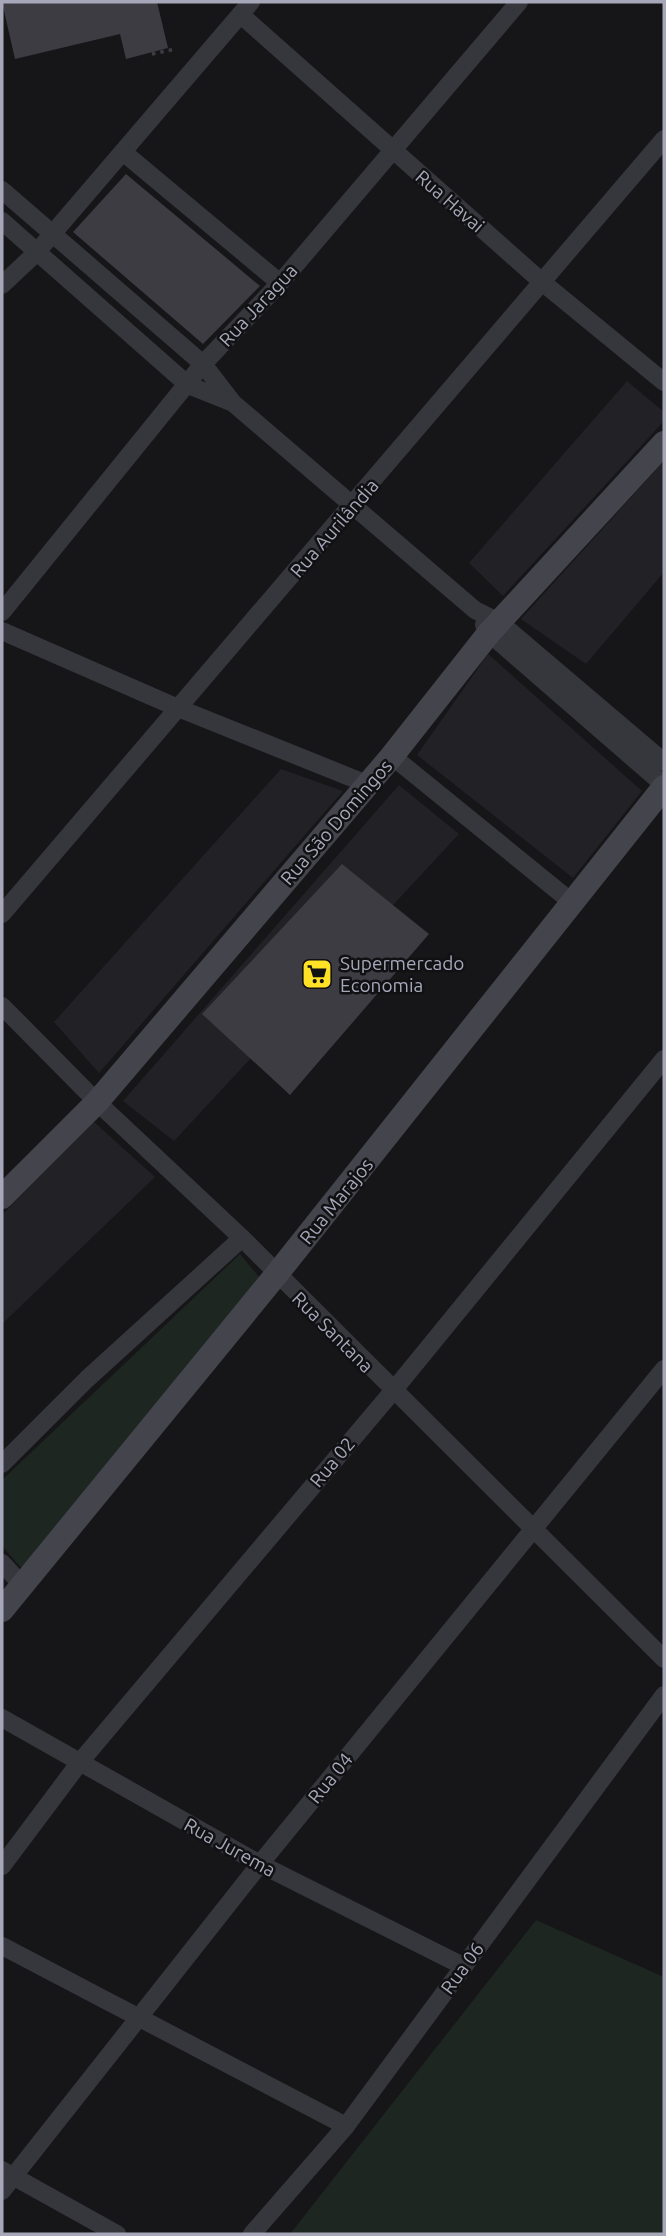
<svg xmlns="http://www.w3.org/2000/svg" width="666" height="2236" font-family="Ubuntu,sans-serif">
<rect width="100%" height="100%" fill="#161518"/>
<g fill="#222125">
<path d="M627 381 664 412V421L503 596 469 563Z"/>
<path d="M664 461V572L586 664 521 619Z"/>
<path d="M488 654 642 791 573 878 417 755Z"/>
<path d="M281 769 343 791 99 1073 54 1022Z"/>
<path d="M399 785 459 834 174 1141 123 1101Z"/>
<path d="M94 1122 155 1177 2 1324V1215Z"/>
</g>
<g fill="#1d2620">
<path d="M240 1254 260 1278 24 1571 2 1546V1480Z"/>
<path d="M536 1920 664 1977V2234H290Z"/>
</g>
<g fill="#3d3c43">
<path d="M2 2H157L168 48 126 59 120 34 15 59Z"/>
<path d="M126 174 260 286 203 344 73 232Z"/>
<path d="M342 864 429 934 290 1095 202 1014Z"/>
</g>
<g fill="none" stroke-linecap="round" stroke-linejoin="round">
<path stroke="#3c3c44" stroke-width="3.5" stroke-dasharray="3.5 5" stroke-linecap="butt" d="M152 54 176 49"/>
<g stroke="#36363d" stroke-width="18">
<path d="M241 15 542 282 664 382"/>
<path d="M123 152 280 283"/>
<path d="M2 190 203 364 233 403 475 610 499 622 664 762"/>
<path d="M2 221 188 385 233 403"/>
<path d="M2 285 36 253 251 2"/>
<path d="M2 612 203 364 280 283 519 2"/>
<path d="M484 625 489 633 664 785"/>
<path d="M2 631 178 708 367 784"/>
<path d="M392 756 574 904"/>
<path d="M2 914 664 139"/>
<path d="M2 1006 97 1102 242 1238 664 1659"/>
<path d="M2 1464 87 1379 242 1238"/>
<path d="M2 1563 23 1586"/>
<path d="M2 1718 260 1864 463 1966"/>
<path d="M2 1866 80 1762 393 1391 664 1059"/>
<path d="M2 1946 346 2126"/>
<path d="M2 2170 117 2234"/>
<path d="M2 2191 260 1864 664 1369"/>
<path d="M252 2234 346 2126 664 1695"/>
</g>
<g stroke="#44444d" stroke-width="24">
<path d="M2 1197 97 1102 392 756 489 633 664 443"/>
<path d="M2 1610 276 1275 664 787"/>
</g>
</g>
<defs>
<g id="supermarket-square" transform="scale(1.575)"><rect x="-9" y="-9" width="18" height="18" rx="4" fill="#ffe126" stroke="#111013"/><path d="M-6-5.5h2.5l.6 2H6L4.5 2H-2.5L-4.4-4H-6ZM-1.5 3.2a1.3 1.3 0 1 0 .1 0ZM3 3.2a1.3 1.3 0 1 0 .1 0Z" fill="#111"/></g>
</defs>
<g fill-rule="evenodd">
<use href="#supermarket-square" x="317" y="974"/>
</g>
<g text-anchor="middle" stroke-width="5" stroke-linejoin="round" paint-order="stroke">
<g font-size="19" fill="#a6a8b9" stroke="#111013">
<text transform="translate(450 201) rotate(41)" y="7">Rua Havai</text>
<text transform="translate(258 305) rotate(-47)" y="7">Rua Jaragua</text>
<text transform="translate(334 528) rotate(-49)" y="7">Rua Aurilândia</text>
<text transform="translate(336 822) rotate(-49)" y="7">Rua São Domingos</text>
<text transform="translate(336 1201) rotate(-51)" y="7">Rua Marajos</text>
<text transform="translate(333 1332) rotate(45)" y="7">Rua Santana</text>
<text transform="translate(332 1462) rotate(-50)" y="7">Rua 02</text>
<text transform="translate(330 1778) rotate(-51)" y="7">Rua 04</text>
<text transform="translate(230 1847) rotate(29)" y="7">Rua Jurema</text>
<text transform="translate(462 1968) rotate(-54)" y="7">Rua 06</text>
</g>
<g font-size="19" fill="#a6a8b9" stroke="#111013" text-anchor="start">
<text x="340" y="970">Supermercado<tspan x="340" dy="22">Economia</tspan></text>
</g>
</g>
<rect width="666" height="2236" fill="none" stroke="#a6a8b9" stroke-width="7"/>
</svg>
